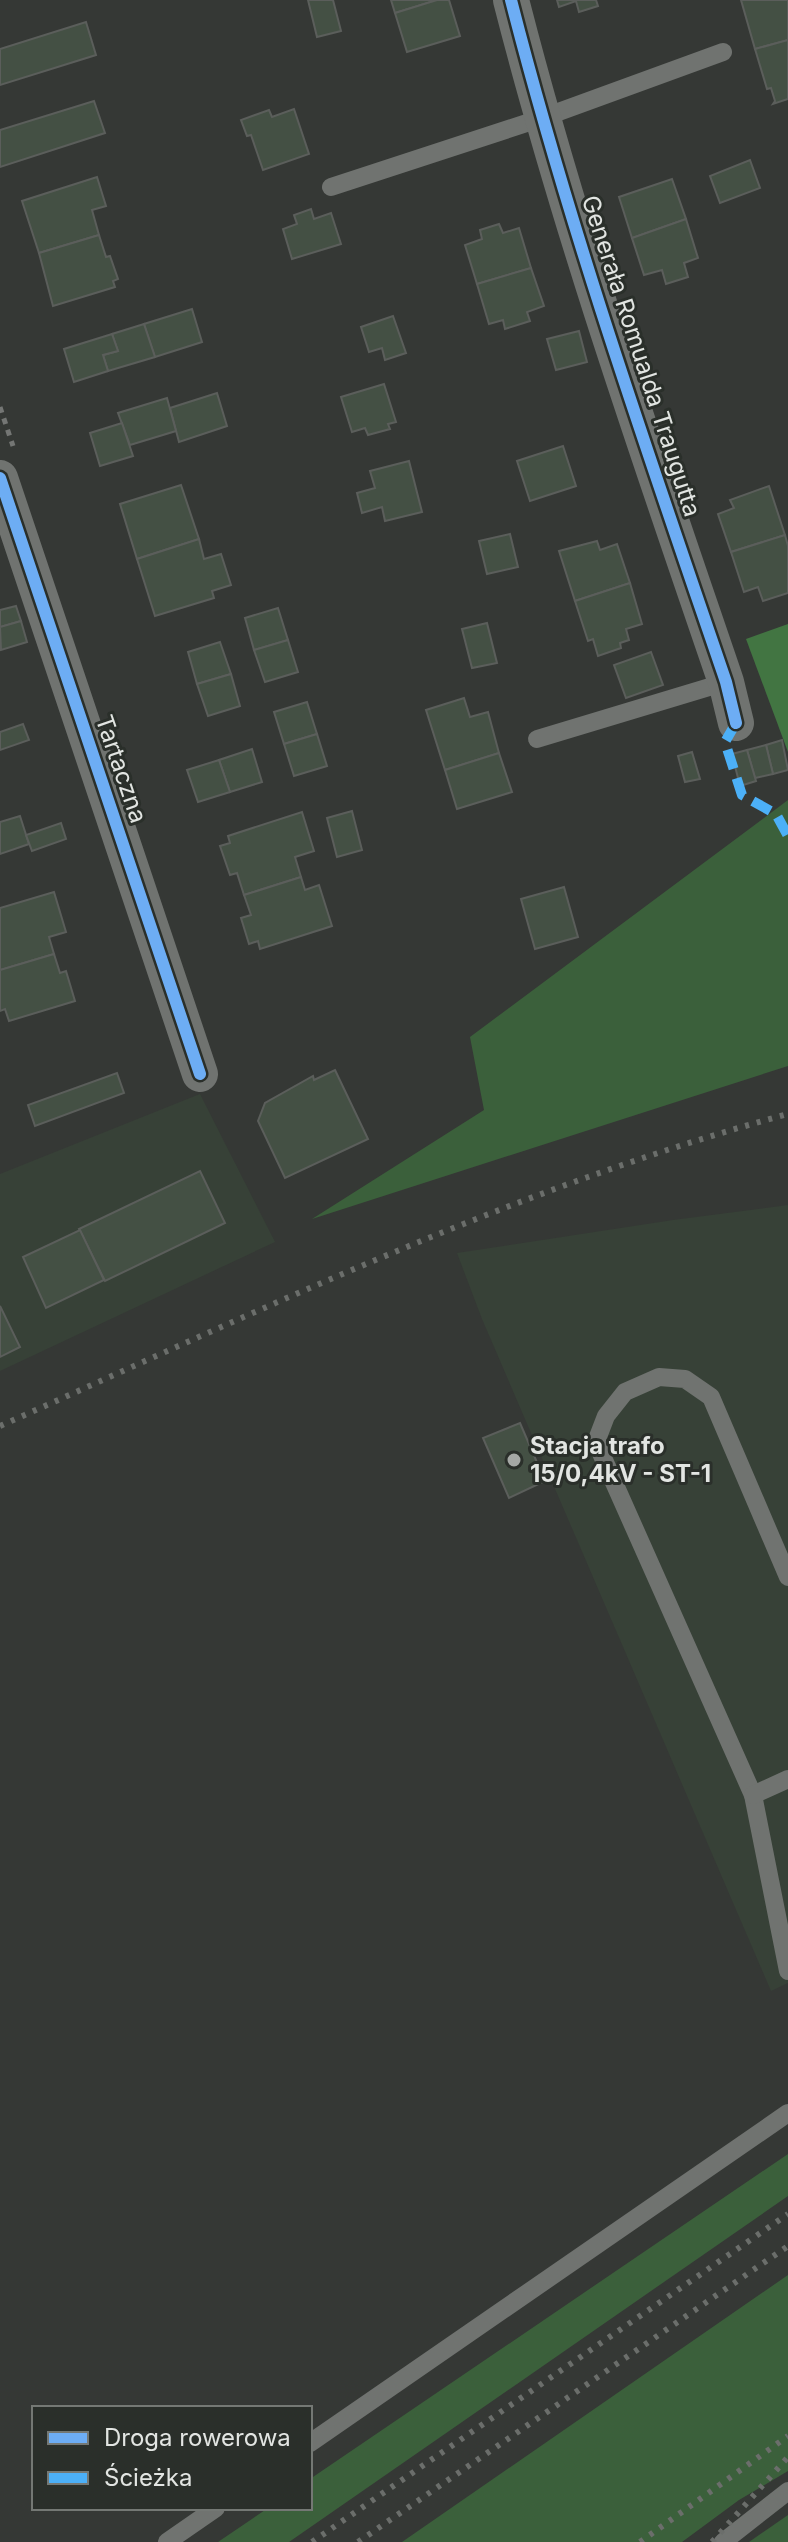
<svg xmlns="http://www.w3.org/2000/svg" width="788" height="2542" font-family="Inter,sans-serif">
<rect width="100%" height="100%" fill="#353835"/>
<g fill="#374137">
<path d="M200 1094 275 1242 0 1371V1174Z"/>
<path d="M788 1205V1983L771 1991 482 1319 457 1253 673 1220Z"/>
</g>
<g fill="#3b603b">
<path d="M788 800V1066L312 1219 484 1110 470 1037Z"/>
<path d="M788 2154V2196L289 2542H218L268 2508H310V2479Z"/>
<path d="M788 2275V2471L739 2500 682 2542H402Z"/>
<path d="M788 2515V2542H749Z"/>
</g>
<path fill="#427542" d="M788 624V752L746 639Z"/>
<g fill="#445044" stroke="#5b5e5b" stroke-width="2">
<path d="M308 0H333L341 31 317 37Z"/>
<path d="M391 0H437L395 13Z"/>
<path d="M437 0H449L460 36 407 52 395 13Z"/>
<path d="M557 0H596L598 6 579 12 576 1 559 7Z"/>
<path d="M741 0H788V40L755 49Z"/>
<path d="M86 22 96 55 0 85V49Z"/>
<path d="M788 40V99L773 104 775 101 771 88 767 89 755 49Z"/>
<path d="M94 101 105 133 0 167V130Z"/>
<path d="M294 109 309 154 263 170 251 135 247 136 241 120 269 110 272 117Z"/>
<path d="M750 160 760 188 720 203 710 176Z"/>
<path d="M97 177 106 206 92 210 99 235 39 253 22 201Z"/>
<path d="M672 179 686 219 632 238 619 197Z"/>
<path d="M311 209 314 219 331 213 341 244 292 259 283 229 297 224 294 215Z"/>
<path d="M686 219 698 258 684 263 688 277 666 284 662 270 644 275 632 238Z"/>
<path d="M499 224 503 233 519 228 531 268 477 284 465 245 482 239 480 230Z"/>
<path d="M99 235 106 257 110 256 118 279 113 281 115 287 53 306 39 253Z"/>
<path d="M531 268 544 306 527 312 530 321 505 329 503 320 489 324 477 284Z"/>
<path d="M192 309 202 342 155 357 144 324Z"/>
<path d="M393 316 406 353 385 360 382 348 369 352 361 327Z"/>
<path d="M144 324 155 357 108 371 103 355 118 351 112 334Z"/>
<path d="M579 331 587 362 556 370 547 339Z"/>
<path d="M112 334 118 351 103 355 108 371 74 382 64 349Z"/>
<path d="M384 384 396 422 388 424 390 429 368 435 365 428 352 432 341 397Z"/>
<path d="M217 393 227 426 179 442 170 408Z"/>
<path d="M167 398 176 431 130 445 118 413Z"/>
<path d="M122 423 133 456 100 466 90 433Z"/>
<path d="M563 446 576 486 530 501 517 461Z"/>
<path d="M409 461 422 512 385 521 382 507 362 513 357 493 375 488 370 471Z"/>
<path d="M181 485 199 539 137 559 120 504Z"/>
<path d="M769 486 785 535 731 552 718 514 734 508 730 500Z"/>
<path d="M510 534 518 567 487 574 479 541Z"/>
<path d="M785 535 788 546V593L763 601 758 587 744 592 731 552Z"/>
<path d="M199 539 204 559 221 554 231 585 212 591 214 598 155 616 137 559Z"/>
<path d="M597 541 600 550 617 544 630 583 575 601 559 551Z"/>
<path d="M630 583 642 624 626 629 629 640 620 643 621 648 598 656 593 639 588 641 575 601Z"/>
<path d="M16 606 21 621 0 627V610Z"/>
<path d="M278 608 288 640 254 650 245 618Z"/>
<path d="M21 621 27 642 1 650 0 627Z"/>
<path d="M487 623 497 663 472 668 462 629Z"/>
<path d="M288 640 298 672 265 682 254 650Z"/>
<path d="M220 642 231 674 197 684 188 652Z"/>
<path d="M651 652 663 685 626 698 614 665Z"/>
<path d="M231 674 240 706 208 716 197 684Z"/>
<path d="M464 698 470 717 488 712 499 753 445 770 426 710Z"/>
<path d="M307 702 317 734 284 744 274 712Z"/>
<path d="M23 724 29 740 0 750V732Z"/>
<path d="M317 734 327 766 294 776 284 744Z"/>
<path d="M782 740 788 770 773 774 766 745Z"/>
<path d="M766 745 773 774 755 778 747 750Z"/>
<path d="M252 749 262 782 230 792 219 760Z"/>
<path d="M747 750 756 781 740 786 732 754Z"/>
<path d="M692 752 700 779 685 782 678 756Z"/>
<path d="M499 753 512 792 457 809 445 770Z"/>
<path d="M219 760 230 792 198 802 187 770Z"/>
<path d="M352 811 362 850 337 857 327 818Z"/>
<path d="M302 812 314 851 295 857 301 877 244 895 237 873 230 875 220 846 230 843 228 836Z"/>
<path d="M20 816 29 844 0 854V822Z"/>
<path d="M61 823 66 839 32 851 26 835Z"/>
<path d="M301 877 305 890 319 885 332 926 260 949 258 941 249 944 241 918 251 915 244 895Z"/>
<path d="M564 887 578 937 535 949 521 899Z"/>
<path d="M54 892 66 932 49 937 54 954 0 970V908Z"/>
<path d="M54 954 60 973 66 971 75 1001 9 1021 5 1009 0 1011V970Z"/>
<path d="M335 1070 368 1139 285 1178 258 1121 265 1103 313 1076 314 1080Z"/>
<path d="M117 1073 124 1093 35 1126 28 1105Z"/>
<path d="M200 1171 225 1223 105 1281 79 1229Z"/>
<path d="M80 1230 104 1280 46 1308 23 1257Z"/>
<path d="M0 1306 20 1347 0 1357Z"/>
<path d="M520 1423 545 1481 509 1498 483 1438Z"/>
</g>
<g fill="none" stroke-linecap="round" stroke-linejoin="round">
<path stroke="#747674" stroke-width="5" stroke-dasharray="6 6" stroke-linecap="butt" d="M0 407 13 446"/>
<g stroke="#707370" stroke-width="18">
<path d="M331 187 542 118 723 52"/>
<path d="M537 739 726 682"/>
<path d="M788 1577 711 1397 685 1379 659 1377 625 1392 606 1416 596 1442 753 1795 788 1971"/>
<path d="M753 1795 788 1779"/>
<path d="M310 2443 788 2113"/>
<path d="M167 2542 216 2508"/>
<path d="M723 2542 788 2491"/>
</g>
<g stroke="#707370" stroke-width="36">
<path d="M511 0C570 231 649 456 726 682L736 723"/>
<path d="M0 478 200 1074"/>
</g>
<g stroke="#6b6e6b" stroke-width="6" stroke-dasharray="4 8" stroke-linecap="butt">
<path d="M0 1426C259 1311 514 1188 788 1114"/>
<path d="M312 2542 788 2214"/>
<path d="M358 2542 788 2246"/>
<path d="M640 2542 788 2436"/>
<path d="M712 2542 788 2457"/>
</g>
<path stroke="#4cb0f7" stroke-width="10" stroke-dasharray="20 10" stroke-linecap="butt" d="M736 723 725 742 742 795 776 814 788 836"/>
<g stroke="#2a2f2a" stroke-width="17">
<g id="cycleway">
<path d="M511 0C570 231 649 456 726 682L736 723"/>
<path d="M0 478 200 1074"/>
</g>
</g>
<use href="#cycleway" stroke="#6dadf4" stroke-width="12"/>
</g>
<circle fill="#a5a8a5" stroke="#2a2f2a" stroke-width="3" cx="514" cy="1460" r="8"/>
<g text-anchor="middle" stroke-width="6" stroke-linejoin="round" paint-order="stroke">
<g font-size="24" fill="#e2e5e2" stroke="#2a2f2a">
<text transform="translate(641 356) rotate(72)" y="8">Generała Romualda Traugutta</text>
<text transform="translate(121 769) rotate(71)" y="8">Tartaczna</text>
</g>
<g font-size="24" font-weight="bold" fill="#e2e5e2" stroke="#2a2f2a" text-anchor="start">
<text x="530" y="1454">Stacja trafo<tspan x="530" dy="28">15/0,4kV - ST-1</tspan></text>
</g>
</g>
<rect x="32" y="2406" width="280" height="104" fill="#2a2f2a" stroke="#747874" stroke-width="2"/>
<rect x="48" y="2432" width="40" height="12" fill="#6dadf4" stroke="#747874" stroke-width="2"/>
<text x="104" y="2446" font-size="24" fill="#e2e5e2">Droga rowerowa</text>
<rect x="48" y="2472" width="40" height="12" fill="#4cb0f7" stroke="#747874" stroke-width="2"/>
<text x="104" y="2486" font-size="24" fill="#e2e5e2">Ścieżka</text>
</svg>
